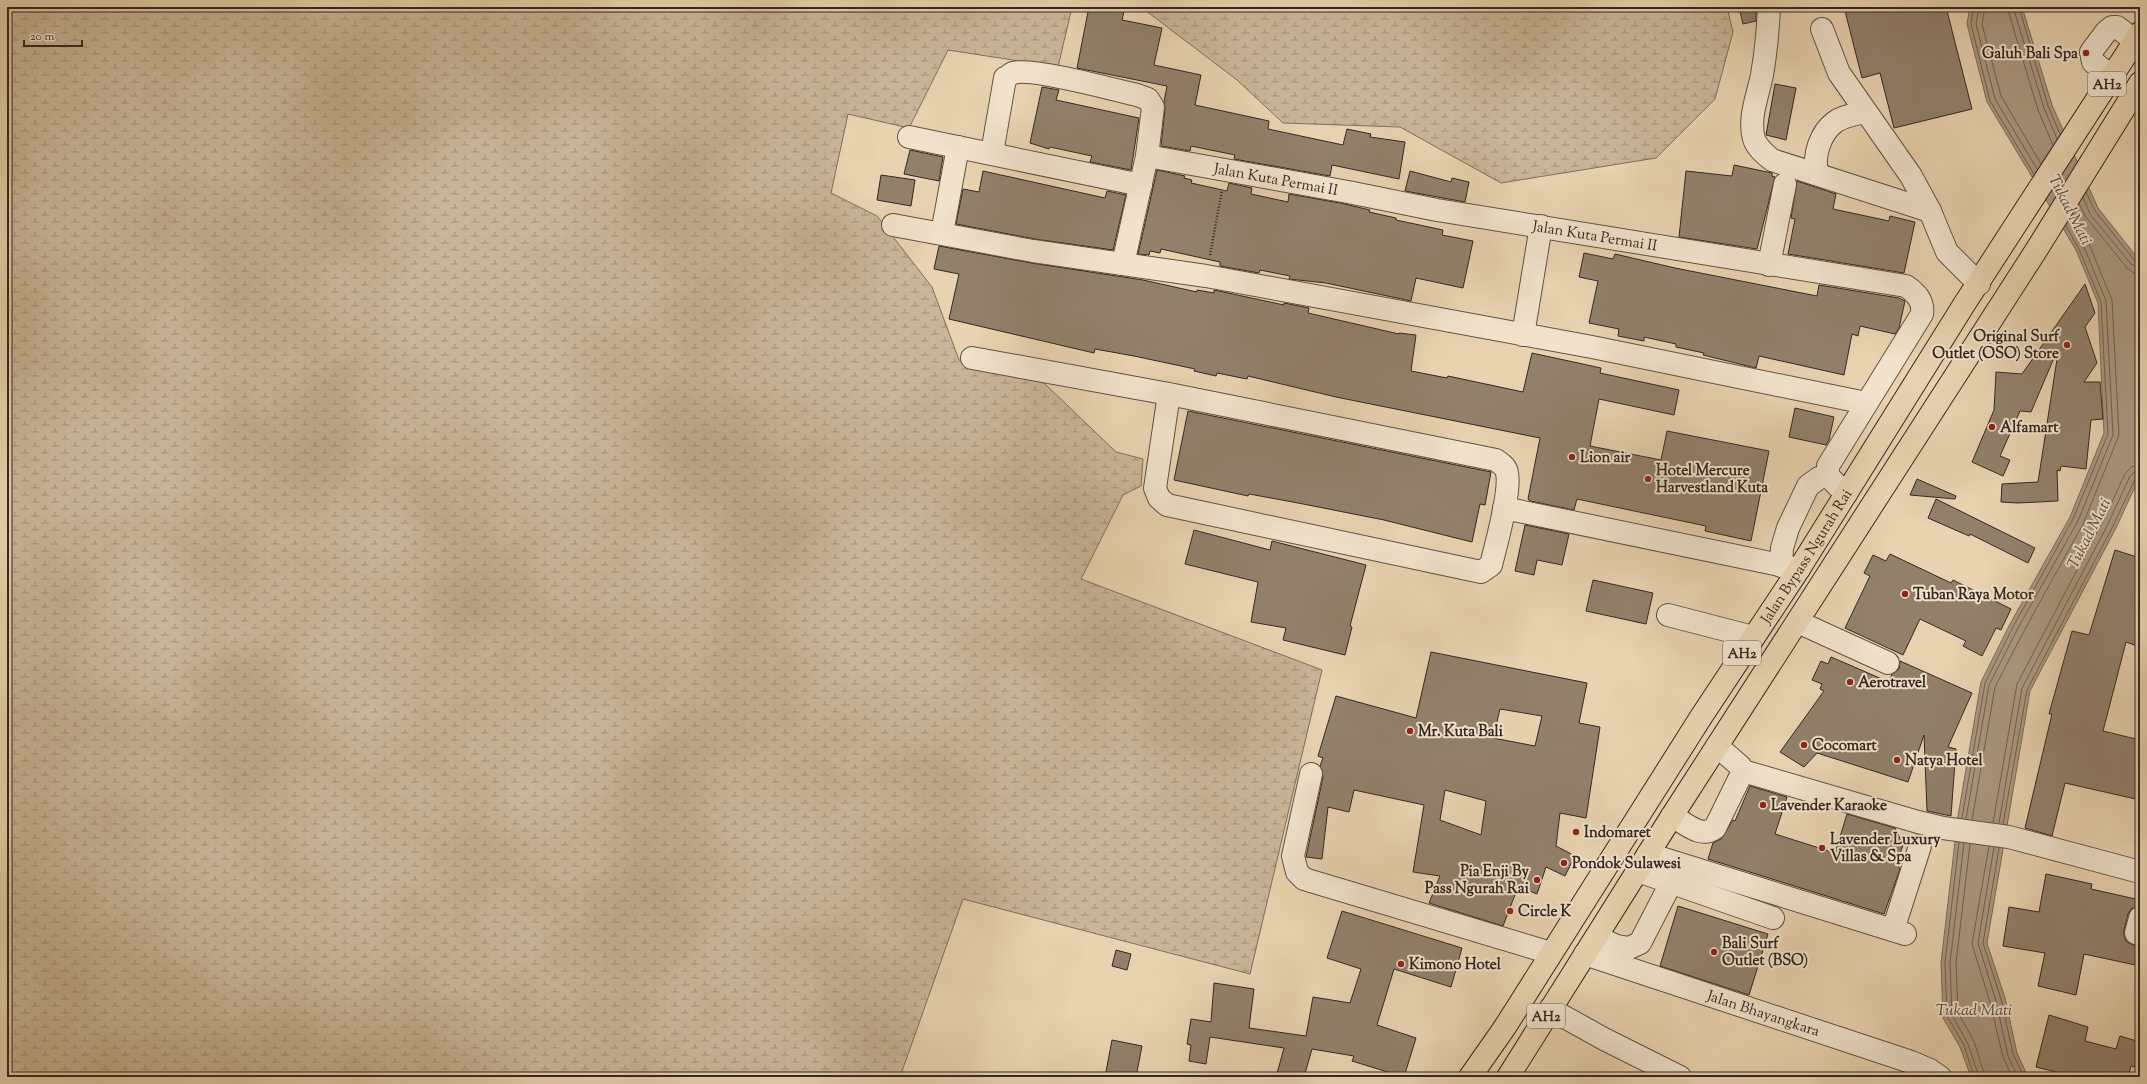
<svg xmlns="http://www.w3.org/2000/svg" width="2147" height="1084" font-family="'Sorts Mill Goudy',serif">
<defs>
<pattern id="wetland-marsh" width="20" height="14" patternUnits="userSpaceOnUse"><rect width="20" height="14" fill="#c9b597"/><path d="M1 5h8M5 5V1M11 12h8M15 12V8" fill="none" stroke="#a4937b"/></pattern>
</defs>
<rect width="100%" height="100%" fill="#e8d2af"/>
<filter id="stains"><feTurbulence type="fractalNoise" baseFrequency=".005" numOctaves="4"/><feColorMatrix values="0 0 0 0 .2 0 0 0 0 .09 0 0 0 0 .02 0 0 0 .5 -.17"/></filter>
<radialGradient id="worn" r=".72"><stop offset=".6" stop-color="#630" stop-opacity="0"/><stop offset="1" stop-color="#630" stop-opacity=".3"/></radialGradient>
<g fill="url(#wetland-marsh)" stroke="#7e6e5c">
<path d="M7 7H1072L1058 67 948 50 909 128 848 114 831 193 877 216 932 287 959 360 1044 383 1116 452 1143 459 1141 486 1123 495 1081 579 1322 670 1250 974 963 899 900 1077H732L706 1074 705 1077H7Z"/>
<path d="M1141 7H1727L1733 32 1715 99 1656 158 1501 183 1400 127 1283 123 1237 80Z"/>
</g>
<path fill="#ab987f" stroke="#7b6b59" d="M1970 7H2022L2052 105 2098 208 2140 261V476L2116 528 2030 691 1987 943 2005 998 2017 1053 2028 1077H1971L1960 1047 1943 1018 1941 963 1958 816 1981 682 2010 624 2070 517 2104 433 2098 303 2076 250 1987 102 1967 24Z"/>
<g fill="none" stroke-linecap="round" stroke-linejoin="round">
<g stroke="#706050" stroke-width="1">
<path d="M1974 7 1971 24 1990 101 2034 174"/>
<path d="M1979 7 1976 24 1995 99 2037 169"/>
<path d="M1985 7 1982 24 2001 96 2041 164"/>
<path d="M2007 7 2038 110 2053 145"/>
<path d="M2013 7 2044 108 2057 139"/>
<path d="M2019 7 2048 106 2060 134"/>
<path d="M2086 192 2095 211 2135 261 2140 263"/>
<path d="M2083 197 2090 214 2131 264 2140 268"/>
<path d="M2079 204 2086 217 2127 268 2134 273 2140 274"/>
<path d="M1962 818 1985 683 2014 625 2073 519 2108 434 2101 302 2079 249 2066 226"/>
<path d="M1966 819 1989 685 2018 628 2078 521 2113 435 2106 301 2084 247 2069 221"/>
<path d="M1972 820 1995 687 2024 631 2083 524 2119 435 2112 300 2089 244 2072 215"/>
<path d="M1993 823 2017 684 2103 521 2125 474 2131 467 2140 465"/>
<path d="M1999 823 2022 688 2108 524 2130 476 2134 472 2140 471"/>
<path d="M2003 824 2027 690 2113 526 2135 479 2140 476"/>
<path d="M1959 842 1945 963 1947 1016 1964 1045 1974 1077"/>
<path d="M1964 843 1950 963 1952 1015 1968 1044 1979 1077"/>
<path d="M1970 844 1956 963 1958 1013 1974 1041 1985 1077"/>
<path d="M1989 846 1972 944 1990 1002 2003 1057 2012 1077"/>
<path d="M1994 847 1978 943 1996 1001 2008 1056 2018 1077"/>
<path d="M1999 848 1983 943 2001 999 2013 1054 2024 1077"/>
</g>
</g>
<g fill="#92806b" stroke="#342721" fill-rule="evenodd">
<path d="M1089 7H1125L1122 20 1162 28 1154 65 1201 75 1195 105 1269 121 1268 129 1343 145 1347 129 1371 134 1370 137 1405 142 1399 179 1332 165 1330 176 1234 159 1235 155 1191 146 1190 151 1161 146 1165 109 1164 102 1167 86 1077 68Z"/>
<path d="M1739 7H1756V21L1743 24Z"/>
<path d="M1844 7H1946L1972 109 1894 128 1880 73 1862 78Z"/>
<path d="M1775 84 1796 88 1786 140 1766 135Z"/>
<path d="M1042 87 1059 90 1056 100 1139 118 1131 170 1090 162 1092 156 1050 147 1049 149 1030 143Z"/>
<path d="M910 150 943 157 939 181 904 174Z"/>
<path d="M1734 165 1772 173V176L1775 177 1757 249 1679 237 1686 171 1732 176Z"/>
<path d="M1157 170 1185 176 1184 178 1192 180 1191 183 1227 191 1229 183 1252 188 1251 194 1288 202 1289 194 1340 203 1370 210 1369 212 1396 218V220L1443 230 1442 235 1473 241 1463 288 1416 278 1411 301 1326 283 1289 279 1290 276 1260 270 1259 273 1220 266V262L1161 249 1160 253 1150 251 1149 255 1138 254Z"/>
<path d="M983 171 1105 198 1107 191 1126 195 1113 250 1035 239 956 224 963 189 979 192Z"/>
<path d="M1410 171 1451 182 1452 178 1469 182 1465 202 1405 191Z"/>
<path d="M881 175 915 180 911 206 877 200Z"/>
<path d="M1797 181 1836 194 1833 209 1889 221 1890 216 1915 222 1904 273 1788 254 1795 219 1791 218Z"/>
<path d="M939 246 1031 263 1143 280 1197 292V290L1214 293V290L1284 305V303L1309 308 1308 313 1399 334V333L1416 335 1411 371 1447 378 1448 376 1523 392 1532 353 1601 368 1600 373 1679 390 1674 415 1599 399 1590 446 1661 460 1667 431 1769 451 1751 541 1705 531 1706 526 1577 499 1574 510 1530 501 1528 499 1540 438 1336 397 1248 376 1247 379 1217 373 1216 376 1194 371 1195 369 1134 356 1095 349 1094 353 949 319 959 274 934 269Z"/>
<path d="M1584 253 1613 259 1615 254 1675 268 1817 296 1819 285 1899 298 1905 301 1899 328 1895 334 1860 326 1858 336 1852 334 1844 375 1759 356 1756 368 1703 355 1704 353 1676 347V344L1644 337V341L1618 336 1619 329 1589 323 1598 281 1579 277Z"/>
<path d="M2085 284 2095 313 2085 327 2097 363 2084 382H2100L2103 419 2091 420 2086 469 2061 466 2060 471 2057 470 2058 501 2018 503 2001 502 2002 484 2038 482 2057 359 2054 358 2031 412 2020 411 2000 456 2010 460 2003 476 1972 462 1994 410 1996 372 2022 374Z"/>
<path d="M1795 408 1834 417 1829 440 1826 445 1789 437Z"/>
<path d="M1188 411 1491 472 1485 505 1480 504 1472 542 1384 520 1293 502 1249 494 1248 496 1174 480Z"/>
<path d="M1917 479 1956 496 1955 499 1910 495Z"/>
<path d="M1936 499 2035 548 2028 563 1970 534 1969 536 1928 518Z"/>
<path d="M1525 525 1569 534 1562 565 1537 560 1534 575 1515 571Z"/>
<path d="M1194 530 1270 550 1272 541 1366 565 1350 626 1352 627 1345 655 1283 640 1286 628 1251 622 1258 582 1185 564Z"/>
<path d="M2115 550 2140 558V647L2126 642 2103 731 2140 740V800L2065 783 2052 836 2025 828 2052 714H2049L2072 631 2089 635Z"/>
<path d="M1890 554 1951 583 1953 580 2011 609 2001 630 1996 628 1982 656 1963 646 1966 641 1920 619 1903 655 1845 628 1870 576 1864 573 1873 555 1886 561Z"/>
<path d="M1593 580 1653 593 1646 624 1586 611Z"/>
<path d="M1431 652 1587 683 1579 723 1600 727 1586 818 1560 813 1556 846 1575 856 1565 876 1546 867 1537 894 1518 887 1503 926 1429 903 1440 876 1413 872 1424 805 1354 790 1349 812 1328 807 1322 859 1306 857 1323 777 1320 766 1323 758 1318 756 1336 696 1416 718ZM1500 709 1542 716 1535 746 1493 738ZM1445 790 1486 801 1481 835 1440 820Z"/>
<path d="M1831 657 1889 682 1892 674 1899 669 1900 661 1972 693 1948 747 1956 749 1951 816 1927 811 1924 735 1908 782 1817 753 1804 767 1780 752 1824 691 1820 689 1822 684 1812 680 1821 661 1828 664Z"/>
<path d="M1750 786 1787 797 1775 834 1835 853 1847 814 1895 828 1903 845 1897 863 1900 869 1884 914 1708 859 1713 843 1721 839 1733 820 1735 821Z"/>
<path d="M2046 874 2092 884 2091 889 2140 900V906L2131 909 2128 914 2124 930V937L2127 942 2133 945H2140V966L2084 954 2076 995 2038 986 2045 953 2003 946 2009 907 2039 912Z"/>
<path d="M1678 906 1768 934 1749 995 1660 966Z"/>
<path d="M1342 911 1462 948 1451 987 1394 969 1377 1025 1416 1038 1404 1077 1352 1061 1354 1056 1312 1049 1304 1077H1276L1284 1048 1210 1037 1206 1064 1189 1061 1191 1045 1187 1044 1191 1019 1211 1022 1214 983 1254 989 1249 1028 1306 1036 1313 997 1350 1003 1361 969 1327 958Z"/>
<path d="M1116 950 1131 954 1127 970 1112 966Z"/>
<path d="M2049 1015 2088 1027 2085 1041 2116 1049 2120 1036 2140 1042V1068L2131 1066 2128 1077H2076L2036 1067Z"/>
<path d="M1112 1040 1142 1046 1136 1077H1105Z"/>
</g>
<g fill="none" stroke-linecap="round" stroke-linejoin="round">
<g stroke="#615244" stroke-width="24">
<g id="minor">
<path d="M1769 7C1768 30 1766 52 1762 75 1758 95 1748 118 1754 139 1757 148 1765 154 1772 160L1930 211"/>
<path d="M1822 29 1839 73 1911 176 1930 211 1947 252 1979 284"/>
<path d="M2112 77 2093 62 2091 52 2106 32 2112 27H2117L2135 41"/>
<path d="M909 137 1141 185"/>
<path d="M992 153 1005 78C1008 77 1010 74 1013 73 1032 67 1114 90 1137 95L1148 99 1153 107 1147 156 1123 264"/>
<path id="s1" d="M1147 156 1348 192 1437 210 1906 286C1916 293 1924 301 1922 314L1828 466V476L1846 494"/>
<path d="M1817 173C1813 156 1820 133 1835 122 1843 116 1856 114 1865 112"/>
<path d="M893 225 1033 251 1206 276 1592 347 1866 403"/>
<path d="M942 233 958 147"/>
<path d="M1769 265 1785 184"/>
<path d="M1523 335 1541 226"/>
<path d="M972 358 1169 394 1496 460C1501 464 1506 466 1507 473 1511 491 1496 545 1491 565L1481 572 1167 505 1159 498 1155 488 1169 394"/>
<path d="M1504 508 1799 569"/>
<path d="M1781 566 1782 548 1788 528 1808 486 1819 478 1828 476"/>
<path d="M1668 615 1753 637"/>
<path d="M1798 622 1888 663"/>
<path d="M1743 771 1918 822 1943 828 2009 837 2140 872"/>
<path d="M1311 774 1293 856 1297 872 1304 879 1551 953"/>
<path d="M1672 816C1685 823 1701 839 1715 828L1743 771 1740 766 1717 746"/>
<path d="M1648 854 1905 934"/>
<path d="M1638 871 1773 918"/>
<path d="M1893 930 1920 846"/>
<path d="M2136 933 2140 918"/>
<path d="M1596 937 1617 946 1629 948 1640 943 1671 883"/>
<path id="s2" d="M1585 954 1911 1062 1930 1070 1940 1077"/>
<path d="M1550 1009 1604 1039 1680 1077"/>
</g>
</g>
<g stroke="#342721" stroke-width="24">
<g id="highway">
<path id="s3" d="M1470 1077 1505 1027 1701 717 1799 569 1965 303 2140 33"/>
<path d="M1508 1077 1672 816 2037 249 2140 83"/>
</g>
</g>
<path stroke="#342721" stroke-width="2.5" stroke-dasharray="1 2" stroke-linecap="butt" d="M1210 255 1222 190"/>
<use href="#minor" stroke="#f0e2cb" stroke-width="22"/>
<use href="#highway" stroke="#e8d2af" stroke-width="22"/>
</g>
<g fill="#8f2418" stroke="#f0e2cb" stroke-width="1.5">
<circle cx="2086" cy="53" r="4"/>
<circle cx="2067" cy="345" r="4"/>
<circle cx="1992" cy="427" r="4"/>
<circle cx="1572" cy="457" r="4"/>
<circle cx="1648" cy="479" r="4"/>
<circle cx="1905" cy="594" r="4"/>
<circle cx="1850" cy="682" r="4"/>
<circle cx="1410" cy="731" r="4"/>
<circle cx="1804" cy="745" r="4"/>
<circle cx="1897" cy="760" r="4"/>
<circle cx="1763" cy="805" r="4"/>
<circle cx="1576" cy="832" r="4"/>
<circle cx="1822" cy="848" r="4"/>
<circle cx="1564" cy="863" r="4"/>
<circle cx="1537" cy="880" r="4"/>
<circle cx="1510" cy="911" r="4"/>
<circle cx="1714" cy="952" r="4"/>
<circle cx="1401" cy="964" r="4"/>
</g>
<g text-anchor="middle" stroke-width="4" stroke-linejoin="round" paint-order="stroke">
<g fill="#f0e2cb" stroke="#6c5f54" stroke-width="1">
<rect x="2088" y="72" width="38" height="24" rx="3"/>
<rect x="1723" y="641" width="38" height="24" rx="3"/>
<rect x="1527" y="1004" width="38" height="24" rx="3"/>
</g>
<g font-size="14" font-weight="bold" fill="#342721">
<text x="2107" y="89">AH2</text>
<text x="1742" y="658">AH2</text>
<text x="1546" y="1021">AH2</text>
</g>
<g font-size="15" font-weight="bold" fill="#342721" stroke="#f0e2cb" text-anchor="start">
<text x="2078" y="58" text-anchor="end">Galuh Bali Spa</text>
<text x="2059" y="341" text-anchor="end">Original Surf<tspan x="2059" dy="17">Outlet (OSO) Store</tspan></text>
<text x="2000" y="432">Alfamart</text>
<text x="1580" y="462">Lion air</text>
<text x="1656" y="475">Hotel Mercure<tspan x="1656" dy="17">Harvestland Kuta</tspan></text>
<text x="1913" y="599">Tuban Raya Motor</text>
<text x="1858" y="687">Aerotravel</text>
<text x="1418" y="736">Mr. Kuta Bali</text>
<text x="1812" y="750">Cocomart</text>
<text x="1905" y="765">Natya Hotel</text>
<text x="1771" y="810">Lavender Karaoke</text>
<text x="1584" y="837">Indomaret</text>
<text x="1830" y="844">Lavender Luxury<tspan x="1830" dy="17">Villas &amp; Spa</tspan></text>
<text x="1572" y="868">Pondok Sulawesi</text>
<text x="1529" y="876" text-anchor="end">Pia Enji By<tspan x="1529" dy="17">Pass Ngurah Rai</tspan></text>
<text x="1518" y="916">Circle K</text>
<text x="1722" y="948">Bali Surf<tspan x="1722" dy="17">Outlet (BSO)</tspan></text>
<text x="1409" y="969">Kimono Hotel</text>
</g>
<g font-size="15" fill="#342721" stroke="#f0e2cb">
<text dy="5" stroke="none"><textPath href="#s1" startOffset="131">Jalan Kuta Permai II</textPath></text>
<text dy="5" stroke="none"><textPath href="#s1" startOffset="455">Jalan Kuta Permai II</textPath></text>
<text dy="5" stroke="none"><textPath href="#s3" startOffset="620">Jalan Bypass Ngurah Rai</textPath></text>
<text dy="5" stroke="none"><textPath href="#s2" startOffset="188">Jalan Bhayangkara</textPath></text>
</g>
<g font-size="16" font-style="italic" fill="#58493d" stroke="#f0e2cb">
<text transform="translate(2071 209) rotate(63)" y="6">Tukad Mati</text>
<text transform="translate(2088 533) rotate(-63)" y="6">Tukad Mati</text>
<text x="1974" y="1015">Tukad Mati</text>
</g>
</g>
<rect width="2147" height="1084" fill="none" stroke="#e8d2af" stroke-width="24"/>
<rect x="8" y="8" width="2131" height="1068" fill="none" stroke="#342721" stroke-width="2"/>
<rect x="12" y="12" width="2123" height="1060" fill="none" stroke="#342721"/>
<path d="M24 40v6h58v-6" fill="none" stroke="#342721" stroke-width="2"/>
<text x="30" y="40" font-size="12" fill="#342721" stroke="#f0e2cb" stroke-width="3" paint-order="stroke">20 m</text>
<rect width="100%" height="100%" filter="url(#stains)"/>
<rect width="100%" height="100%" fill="url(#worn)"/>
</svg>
